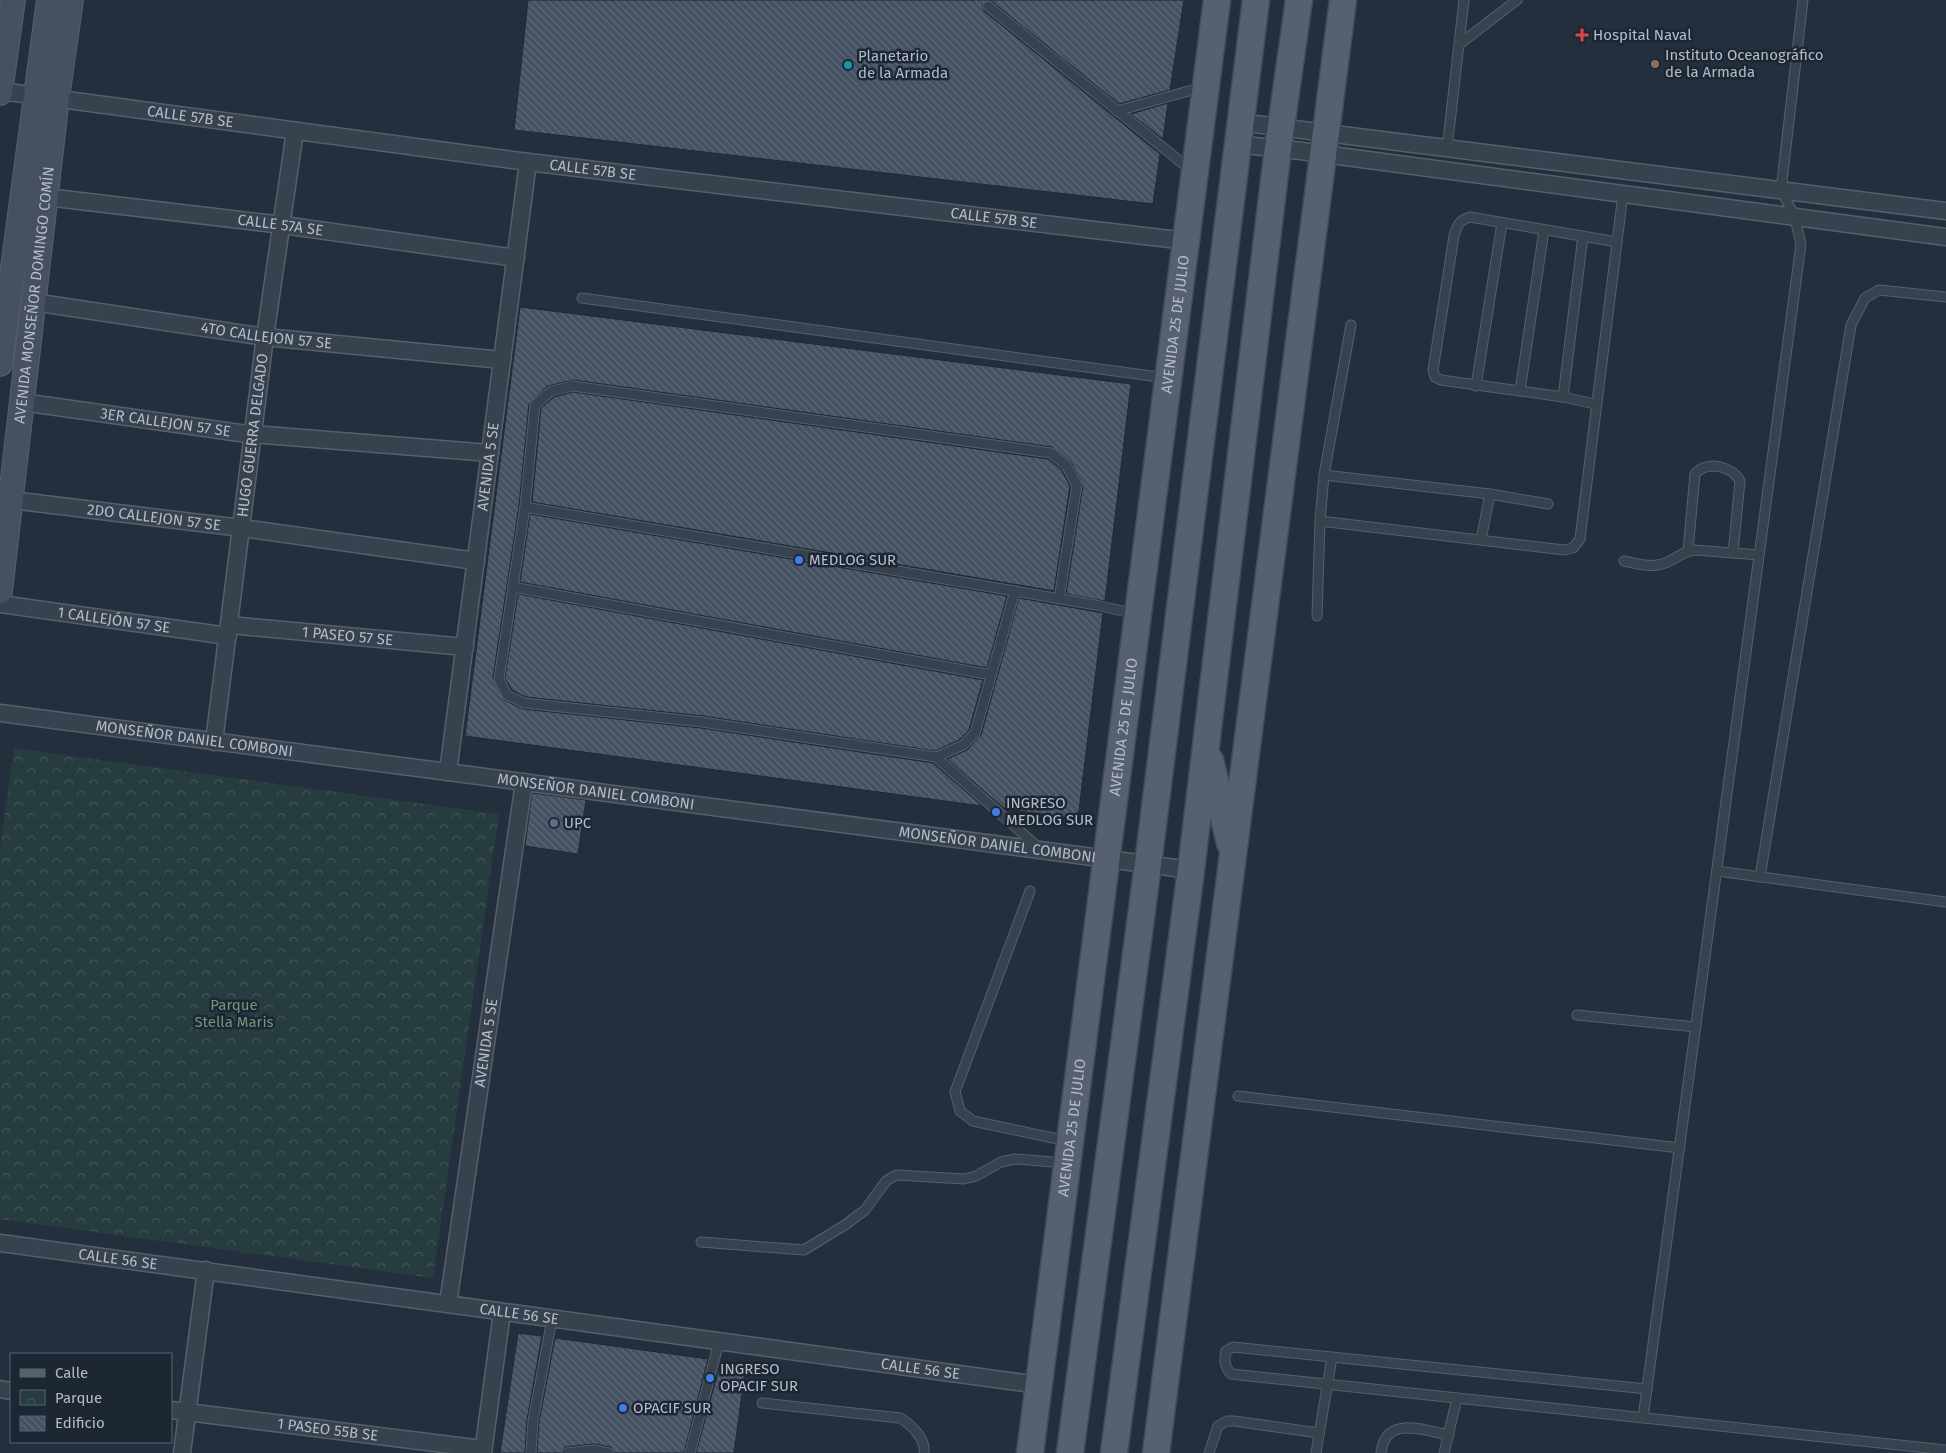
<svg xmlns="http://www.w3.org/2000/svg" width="1946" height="1453" font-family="'Fira Sans',sans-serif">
<defs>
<pattern id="park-crowns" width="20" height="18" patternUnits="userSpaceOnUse" patternTransform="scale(1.25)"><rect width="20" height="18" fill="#263c3f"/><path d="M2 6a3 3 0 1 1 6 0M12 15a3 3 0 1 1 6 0" fill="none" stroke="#435659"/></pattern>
<pattern id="building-back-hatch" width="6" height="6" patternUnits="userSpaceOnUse" patternTransform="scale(1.25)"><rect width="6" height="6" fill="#455162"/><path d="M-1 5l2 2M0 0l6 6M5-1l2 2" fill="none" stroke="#5d6877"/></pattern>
</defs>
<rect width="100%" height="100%" fill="#242f3e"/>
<path fill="url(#park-crowns)" d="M14 748 499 814 433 1278 0 1219V849Z"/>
<g fill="url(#building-back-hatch)" stroke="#1f2835">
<path d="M528 0H987L982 5 984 11 1160 154 1153 204 514 130Z"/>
<path d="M990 0H1184L1170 90 1119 104Z"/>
<path d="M1168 103 1163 139 1131 114Z"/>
<path d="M520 307 1131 384 1105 601 1066 594 1083 485 1071 462 1052 447 574 380 547 386 529 404 519 506 493 678 504 700 523 709 701 728 933 763 982 806 465 736Z"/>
<path d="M573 392 1048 459 1061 469 1070 486 1054 591 532 502 541 408 554 397Z"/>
<path d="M530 514 1007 596 987 668 520 582Z"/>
<path d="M518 594 983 680 969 730 959 740 935 751 703 716 526 697 512 690 505 678Z"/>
<path d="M1019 598 1103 613 1078 819 1005 809 947 759 967 750 981 735Z"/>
<path d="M532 793 586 800 578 854 525 846Z"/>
<path d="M518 1333 542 1336 527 1420 525 1453H500Z"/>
<path d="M555 1338 708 1359 684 1453H615L611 1447 594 1444 565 1447 560 1453H537L539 1422Z"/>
<path d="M721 1361 746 1364 734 1453H696Z"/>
</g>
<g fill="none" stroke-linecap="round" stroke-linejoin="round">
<g stroke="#565f6c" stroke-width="11">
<g id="lane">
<path d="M988 6 1192 171"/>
<path d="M1461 43 1517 0"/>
<path d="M1117 111 1203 87"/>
<path d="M1447 149 1464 0"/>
<path d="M582 298 1166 378"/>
<path d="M1476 386 1502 223"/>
<path d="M1520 391 1544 230"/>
<path d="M1563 397 1583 236"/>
<path d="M1595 404 1563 397 1441 380 1435 377 1433 370 1454 236C1457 226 1459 220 1470 217L1617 242"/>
<path d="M1324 475 1490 494 1548 504"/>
<path d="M525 507 1096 605 1136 614"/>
<path d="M1320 521 1324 475 1351 325"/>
<path d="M1481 540 1490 494"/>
<path d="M1688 551 1695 474C1707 460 1732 466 1740 481L1733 553"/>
<path d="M1624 561C1634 563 1647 567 1657 565 1671 564 1680 552 1694 550L1759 555"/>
<path d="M513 587 991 675"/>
<path d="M1015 591 975 733 963 745 936 757 702 722 524 703 507 695 499 679 525 507 535 405 551 391 573 386 1051 453 1066 465 1077 485 1059 599"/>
<path d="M1317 616 1320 521 1564 550 1573 548 1580 539 1623 194"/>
<path d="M936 757 1039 848"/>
<path d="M1717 871 1946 902"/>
<path d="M1760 877 1851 325 1865 298 1879 290 1946 297"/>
<path d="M1030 891 955 1092 960 1111 973 1121 1067 1141"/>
<path d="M1577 1015 1696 1027"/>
<path d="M1238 1096 1680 1148"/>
<path d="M701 1242 804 1250 845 1225 865 1210 886 1181 896 1175 964 1179 976 1176 1001 1162 1015 1159 1065 1163"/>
<path d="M1647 1389 1233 1347 1226 1351C1224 1360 1224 1366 1231 1374L1946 1450"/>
<path d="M762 1403 900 1418C911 1424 926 1439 924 1453"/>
<path d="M1643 1418 1801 244 1794 215 1781 190 1803 0"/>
<path d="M531 1453 533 1421 552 1319"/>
<path d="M566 1453 594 1450 609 1453"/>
<path d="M690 1453 719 1342"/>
<path d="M1209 1453 1218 1426 1227 1421H1234L1319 1433"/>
<path d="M1316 1453 1332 1357"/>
<path d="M1381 1453C1385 1415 1423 1430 1449 1435"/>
<path d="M1444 1453 1457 1398"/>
</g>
</g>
<g stroke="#565f6c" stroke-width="19">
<g id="street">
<path id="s1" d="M0 91 528 162 1186 241"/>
<path d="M1239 122 1946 211"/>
<path d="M1236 144 1301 151 1946 237"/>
<path id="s2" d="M46 197 283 225 516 258"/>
<path id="s3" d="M33 302 265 337 502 360"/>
<path id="s4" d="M22 402 240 433 490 453"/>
<path id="s5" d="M11 500 242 528 476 561"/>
<path id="s6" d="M0 604 228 636"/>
<path id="s7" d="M230 625 465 647"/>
<path id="s8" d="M0 713 1191 870"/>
<path id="s9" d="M214 742 265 337 295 131"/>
<path id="s10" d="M448 772 528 162"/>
<path id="s11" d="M0 1243 1039 1385"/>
<path id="s12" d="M448 1304 524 782"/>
<path d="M0 1389 11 1391"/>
<path id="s13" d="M171 1410 483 1449"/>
<path d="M182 1453 206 1270"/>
<path d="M483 1453 502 1312"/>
</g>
</g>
<g stroke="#565f6c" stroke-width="26">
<g id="secondary">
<path d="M0 93 13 0"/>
<path d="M0 364 49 0"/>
<path id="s14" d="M0 591 57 98 71 0"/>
</g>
</g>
<g stroke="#414a57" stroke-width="29">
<g id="primary">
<path d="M1210 760 1230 843"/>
<path id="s15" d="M1030 1453 1217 0"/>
<path d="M1070 1453 1148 864 1256 0"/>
<path d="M1114 1453 1191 870 1278 148 1299 0"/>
<path d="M1156 1453 1343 0"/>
</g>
</g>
<use href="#lane" stroke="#38414e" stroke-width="9"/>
<use href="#street" stroke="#38414e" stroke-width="16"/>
<use href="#secondary" stroke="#465061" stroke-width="24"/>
<use href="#primary" stroke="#56606e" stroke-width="26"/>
</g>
<path fill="#e0444e" stroke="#1d2633" stroke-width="2" d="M1579.5 27.5h5v5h5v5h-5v5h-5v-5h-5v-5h5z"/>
<circle fill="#8d6e63" stroke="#1d2633" stroke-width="2" cx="1655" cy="64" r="5"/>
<circle fill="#0f9aa8" stroke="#1d2633" stroke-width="2" cx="848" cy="65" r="5"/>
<g fill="#3f7fe0" stroke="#1d2633" stroke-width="2">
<circle cx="799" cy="560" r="5"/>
<circle cx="996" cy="812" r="5"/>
<circle cx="710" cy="1378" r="5"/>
<circle cx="623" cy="1408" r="5"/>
</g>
<circle fill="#5c6f8a" stroke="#1d2633" stroke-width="2" cx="554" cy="823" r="5"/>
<g text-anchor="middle" stroke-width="5" stroke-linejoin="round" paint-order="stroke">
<g font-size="15" fill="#b4bcc9" stroke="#1d2633" text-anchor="start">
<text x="1593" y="40">Hospital Naval</text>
<text x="1665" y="60">Instituto Oceanográfico<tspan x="1665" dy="17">de la Armada</tspan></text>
<text x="858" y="61">Planetario<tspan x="858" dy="17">de la Armada</tspan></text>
<text x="809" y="565">MEDLOG SUR</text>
<text x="1006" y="808">INGRESO<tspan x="1006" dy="17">MEDLOG SUR</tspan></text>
<text x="564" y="828">UPC</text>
<text x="720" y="1374">INGRESO<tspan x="720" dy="17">OPACIF SUR</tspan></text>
<text x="633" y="1413">OPACIF SUR</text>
</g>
<g font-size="15" fill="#b4bcc9" stroke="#1d2633">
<text dy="5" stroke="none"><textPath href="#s1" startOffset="192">CALLE 57B SE</textPath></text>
<text dy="5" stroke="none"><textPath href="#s1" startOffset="598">CALLE 57B SE</textPath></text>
<text dy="5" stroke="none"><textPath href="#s1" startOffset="1002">CALLE 57B SE</textPath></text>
<text dy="5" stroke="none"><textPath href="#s2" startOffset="236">CALLE 57A SE</textPath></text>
<text dy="5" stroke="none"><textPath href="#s14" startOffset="298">AVENIDA MONSEÑOR DOMINGO COMÍN</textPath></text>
<text dy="5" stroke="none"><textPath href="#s15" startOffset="1138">AVENIDA 25 DE JULIO</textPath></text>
<text dy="5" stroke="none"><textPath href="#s3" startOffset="236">4TO CALLEJON 57 SE</textPath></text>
<text dy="5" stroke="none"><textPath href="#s4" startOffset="145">3ER CALLEJON 57 SE</textPath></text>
<text dy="5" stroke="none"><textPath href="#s9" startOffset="309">HUGO GUERRA DELGADO</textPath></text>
<text dy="5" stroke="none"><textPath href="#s10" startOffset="308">AVENIDA 5 SE</textPath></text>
<text dy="5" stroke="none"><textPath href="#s5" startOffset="144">2DO CALLEJON 57 SE</textPath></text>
<text dy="5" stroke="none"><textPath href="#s6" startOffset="115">1 CALLEJÓN 57 SE</textPath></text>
<text dy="5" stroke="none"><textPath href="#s7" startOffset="118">1 PASEO 57 SE</textPath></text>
<text dy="5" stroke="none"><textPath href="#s15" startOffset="732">AVENIDA 25 DE JULIO</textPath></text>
<text dy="5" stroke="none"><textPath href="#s8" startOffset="196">MONSEÑOR DANIEL COMBONI</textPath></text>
<text dy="5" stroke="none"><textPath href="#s8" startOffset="601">MONSEÑOR DANIEL COMBONI</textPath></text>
<text dy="5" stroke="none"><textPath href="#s8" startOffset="1006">MONSEÑOR DANIEL COMBONI</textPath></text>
<text dy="5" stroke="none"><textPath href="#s12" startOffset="264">AVENIDA 5 SE</textPath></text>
<text dy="5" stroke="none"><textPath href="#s15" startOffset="328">AVENIDA 25 DE JULIO</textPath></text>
<text dy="5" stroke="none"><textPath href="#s11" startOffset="119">CALLE 56 SE</textPath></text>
<text dy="5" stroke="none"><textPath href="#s11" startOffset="524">CALLE 56 SE</textPath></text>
<text dy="5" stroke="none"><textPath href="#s11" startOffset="929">CALLE 56 SE</textPath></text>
<text dy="5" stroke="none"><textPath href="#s13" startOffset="158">1 PASEO 55B SE</textPath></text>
</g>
<g font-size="15" fill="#6b9a76" stroke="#1d2633">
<text x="234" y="1010">Parque<tspan x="234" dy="17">Stella Maris</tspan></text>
</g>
</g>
<rect x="10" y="1353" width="162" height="90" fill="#1d2633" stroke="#59626f"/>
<rect x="20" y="1369" width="25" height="8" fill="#56606e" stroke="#59626f"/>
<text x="55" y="1378" font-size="15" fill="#b4bcc9">Calle</text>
<rect x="20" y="1390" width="25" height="15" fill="url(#park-crowns)" stroke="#59626f"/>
<text x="55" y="1403" font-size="15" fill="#b4bcc9">Parque</text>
<rect x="20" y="1416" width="25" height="15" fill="url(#building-back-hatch)" stroke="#59626f"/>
<text x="55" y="1428" font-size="15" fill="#b4bcc9">Edificio</text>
</svg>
